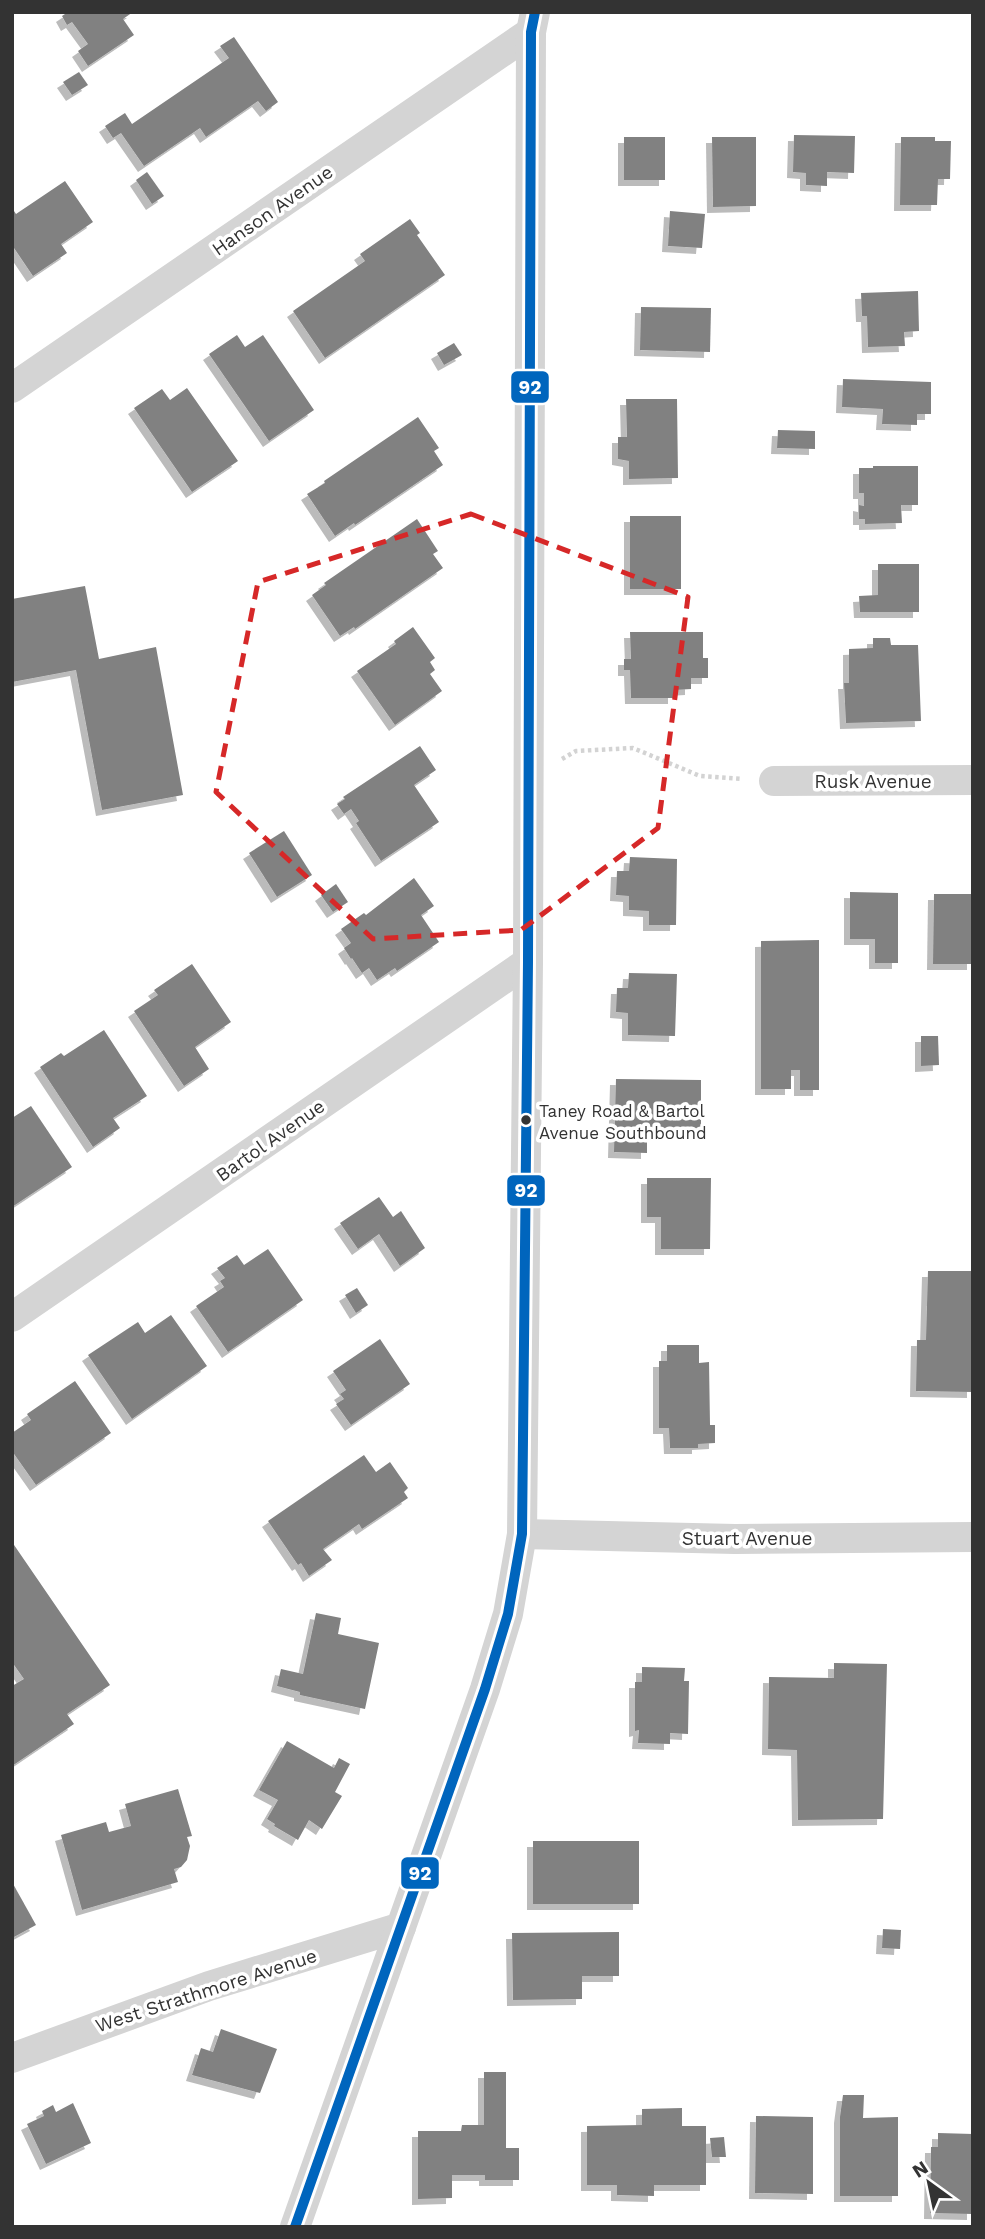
<svg xmlns="http://www.w3.org/2000/svg" width="985" height="2239" font-family="'Work Sans',sans-serif">
<defs>
<filter id="shadow"><feDropShadow dx="-6" dy="6" stdDeviation="0" flood-color="#0004"/></filter>
</defs>
<rect width="100%" height="100%" fill="#fff"/>
<g fill="#818181" filter="url(#shadow)">
<path d="M68 12H133L123 19 134 35 88 66 78 51 88 44 72 22 67 25 62 16Z"/>
<path d="M234 37 278 102 266 111 258 101 206 137 200 128 144 166 121 133 113 138 105 126 125 113 132 124 229 58 220 46Z"/>
<path d="M79 72 88 85 72 95 63 82Z"/>
<path d="M794 135 855 136 854 173 827 172V186L806 185V173L793 172Z"/>
<rect x="624" y="137" width="41" height="43"/>
<path d="M712 137H756V206L713 207Z"/>
<path d="M901 137H935V141H951L950 179H938L937 205H900Z"/>
<path d="M147 172 164 196 152 204 136 180Z"/>
<path d="M65 181 93 222 61 244 67 253 33 276 12 245V212L14 211 16 214Z"/>
<path d="M670 211 705 214 702 248 668 246Z"/>
<path d="M410 219 420 233 417 235 445 275 325 358 293 311 365 261 360 254Z"/>
<path d="M918 291 919 331 904 332 905 346 868 347 867 316H862L861 293Z"/>
<path d="M641 307 711 308 710 352 640 350Z"/>
<path d="M237 335 245 347 263 335 314 410 269 441 209 354Z"/>
<path d="M454 343 462 355 444 365 437 353Z"/>
<path d="M843 379 931 382V414H917V425L882 424 883 409 842 407Z"/>
<path d="M187 388 238 461 192 492 134 408 162 389 170 400Z"/>
<path d="M626 399H677L678 478 629 479V461L618 459V437H627Z"/>
<path d="M418 417 439 448 434 451 443 465 355 525 354 523 335 536 307 494 325 483 324 481Z"/>
<path d="M778 430 815 431V449L777 448Z"/>
<path d="M873 466H918V505H901L902 523 865 524V519H859V505L864 506V493H859V468H873Z"/>
<rect x="630" y="516" width="51" height="73"/>
<path d="M417 519 438 551 433 554 443 568 355 629 354 627 340 636 312 595 326 585 324 583Z"/>
<path d="M878 564H919V612H860L859 596 878 595Z"/>
<path d="M85 586 99 659 156 647 183 795 102 810 76 670 12 682V599Z"/>
<path d="M413 627 435 658 430 662 435 670 430 674 442 691 395 725 357 671 396 644 394 641Z"/>
<path d="M630 632H703V658H708V678H691V689L674 690V698H631L630 670H624V659H631Z"/>
<path d="M873 638H890L891 645H918L921 721 846 723 844 683H849V649L873 648Z"/>
<path d="M420 746 436 770 414 785 439 822 381 861 356 823 359 821 351 809 344 814 337 804 345 799 343 797Z"/>
<path d="M284 831 312 875 277 897 249 853Z"/>
<path d="M630 857 677 859 676 925H649V911L629 910V896L616 895 617 871H629Z"/>
<path d="M414 878 434 906 421 915 439 942 397 971 395 968 377 980 369 968 362 973 352 958 351 959 344 948 351 943 341 929 364 913 366 915Z"/>
<path d="M336 884 348 902 333 912 321 895Z"/>
<path d="M850 892 898 893V963H875V939H850Z"/>
<path d="M934 894H973V964H933Z"/>
<path d="M819 940V1090H800V1070H791V1089H761V941Z"/>
<path d="M192 964 231 1022 195 1047 209 1069 184 1086 134 1011 158 995 154 990Z"/>
<path d="M629 973 677 974 675 1036 628 1035V1013L616 1012 617 988H628Z"/>
<path d="M104 1030 147 1096 113 1118 120 1128 93 1147 40 1067 61 1053 64 1056Z"/>
<path d="M921 1036H938L939 1065 921 1066Z"/>
<path d="M616 1079 701 1080V1131L647 1130V1153L614 1152Z"/>
<path d="M31 1106 72 1167 12 1207V1118Z"/>
<path d="M647 1178H711L710 1249H661V1217H647Z"/>
<path d="M379 1197 393 1217 401 1211 425 1248 400 1266 379 1234 358 1249 340 1223Z"/>
<path d="M268 1249 303 1300 228 1352 196 1306 224 1287 220 1281 225 1278 217 1268 237 1255 244 1265Z"/>
<path d="M928 1271H973V1392L916 1391 917 1340H926Z"/>
<path d="M357 1288 368 1305 356 1313 345 1295Z"/>
<path d="M171 1315 207 1366 132 1419 88 1355 138 1322 145 1333Z"/>
<path d="M380 1339 410 1384 351 1425 336 1404 344 1399 340 1394 346 1390 333 1371Z"/>
<path d="M667 1345H699V1363L709 1362 710 1425H715V1443L698 1444V1448H670L669 1428H659V1361H667Z"/>
<path d="M75 1381 111 1433 36 1485 12 1451V1433L31 1420 27 1414Z"/>
<path d="M364 1455 376 1472 390 1462 408 1488 404 1492 408 1498 362 1529 359 1524 323 1549 332 1560 309 1576 301 1563 298 1565 268 1521Z"/>
<path d="M12 1542 110 1685 67 1714 74 1724 12 1766V1686L24 1679 12 1662Z"/>
<path d="M316 1613 341 1618 338 1634 379 1643 365 1709 300 1695V1692L277 1686 281 1669 303 1674Z"/>
<path d="M834 1663 887 1664 883 1819 798 1820 797 1750 768 1749 769 1677 834 1678Z"/>
<path d="M642 1667 685 1668 684 1681H689L688 1734 670 1733V1744L638 1743 639 1730 635 1731V1682H642Z"/>
<path d="M287 1741 334 1768 339 1758 350 1764 335 1792 342 1796 322 1829 309 1820 298 1840 274 1826 275 1824 267 1819 278 1800 259 1790Z"/>
<path d="M178 1789 192 1836 187 1837 190 1846 187 1860 181 1867 174 1869 178 1882 82 1910 61 1835 106 1822 109 1832 131 1826 125 1804Z"/>
<rect x="533" y="1841" width="106" height="63"/>
<path d="M12 1882 36 1925 12 1938Z"/>
<path d="M883 1929 901 1930 900 1949 882 1948Z"/>
<path d="M619 1932V1976H582V1999L513 2000 512 1933Z"/>
<path d="M221 2029 277 2049 260 2093 192 2075 201 2048 213 2052Z"/>
<path d="M484 2072H506V2148H519V2180H485V2175H452V2198L418 2199V2131H461L462 2125H484Z"/>
<path d="M843 2095H864L863 2118 898 2117V2196H840V2117Z"/>
<path d="M73 2103 91 2143 46 2164 27 2124 44 2116 42 2111 53 2105 56 2112Z"/>
<path d="M682 2108V2126H706V2185H654V2196L617 2195V2185H587V2126L642 2125V2109Z"/>
<path d="M756 2116 813 2117V2194L755 2193Z"/>
<path d="M938 2133 973 2134V2214L930 2213 931 2147H938Z"/>
<path d="M724 2137 726 2157H712L710 2138Z"/>
</g>
<g fill="none" stroke-linecap="round" stroke-linejoin="round">
<path stroke="#d3d3d3" stroke-width="4.5" stroke-dasharray="3.5 3.5" stroke-linecap="butt" d="M562 759 576 751 633 748 700 776 742 779"/>
<g stroke="#d4d4d4" stroke-width="30">
<path d="M12 388 531 32"/>
<path d="M774 781 973 780"/>
<path d="M12 1317 528 962"/>
<path d="M522 1534 735 1539 973 1537"/>
<path d="M12 2058 209 1986 401 1927"/>
<path d="M295 2227 485 1689 508 1614 522 1534 528 962 531 32 535 12"/>
</g>
<g stroke="#fff" stroke-width="16">
<path id="bus-1" d="M295 2227 485 1689 508 1614 522 1534 528 962 531 32 535 12"/>
</g>
<use href="#bus-1" stroke="#0065bd" stroke-width="10"/>
</g>
<path fill="none" stroke="#d62828" stroke-width="5" stroke-dasharray="14 9" stroke-linejoin="round" d="M471 514 688 597 658 828 521 930 373 939 216 792 258 582Z"/>
<circle fill="#333" stroke="#fff" stroke-width="2.5" cx="526" cy="1120" r="6"/>
<g text-anchor="middle" stroke-width="7" stroke-linejoin="round" paint-order="stroke">
<g font-size="17" fill="#333" stroke="#fff" text-anchor="start">
<text x="539" y="1117">Taney Road &amp; Bartol<tspan x="539" dy="22">Avenue Southbound</tspan></text>
</g>
<g font-size="19" fill="#333" stroke="#fff">
<text transform="translate(272 210) rotate(-35)" y="7">Hanson Avenue</text>
<text x="873" y="788">Rusk Avenue</text>
<text transform="translate(270 1140) rotate(-35)" y="7">Bartol Avenue</text>
<text x="747" y="1545">Stuart Avenue</text>
<text transform="translate(206 1990) rotate(-18)" y="7">West Strathmore Avenue</text>
</g>
</g>
<g stroke="#fff" stroke-width="2.5">
<rect x="510" y="370" width="40" height="34" rx="7" fill="#0065bd"/>
<rect x="506" y="1174" width="40" height="33" rx="7" fill="#0065bd"/>
<rect x="400" y="1856" width="40" height="34" rx="7" fill="#0065bd"/>
</g>
<g font-size="19" text-anchor="middle" font-weight="bold" fill="#fff">
<text x="530" y="394">92</text>
<text x="526" y="1197">92</text>
<text x="420" y="1880">92</text>
</g>
<rect width="985" height="2239" fill="none" stroke="#333333" stroke-width="28"/>
<g transform="translate(929 2183) rotate(327)" stroke="#ffffff" stroke-width="5" paint-order="stroke">
<path d="M0-5L12 26L0 18L-12 26Z" fill="#333333"/>
<text y="-10" font-size="19" font-weight="bold" text-anchor="middle" fill="#333333">N</text>
</g>
</svg>
